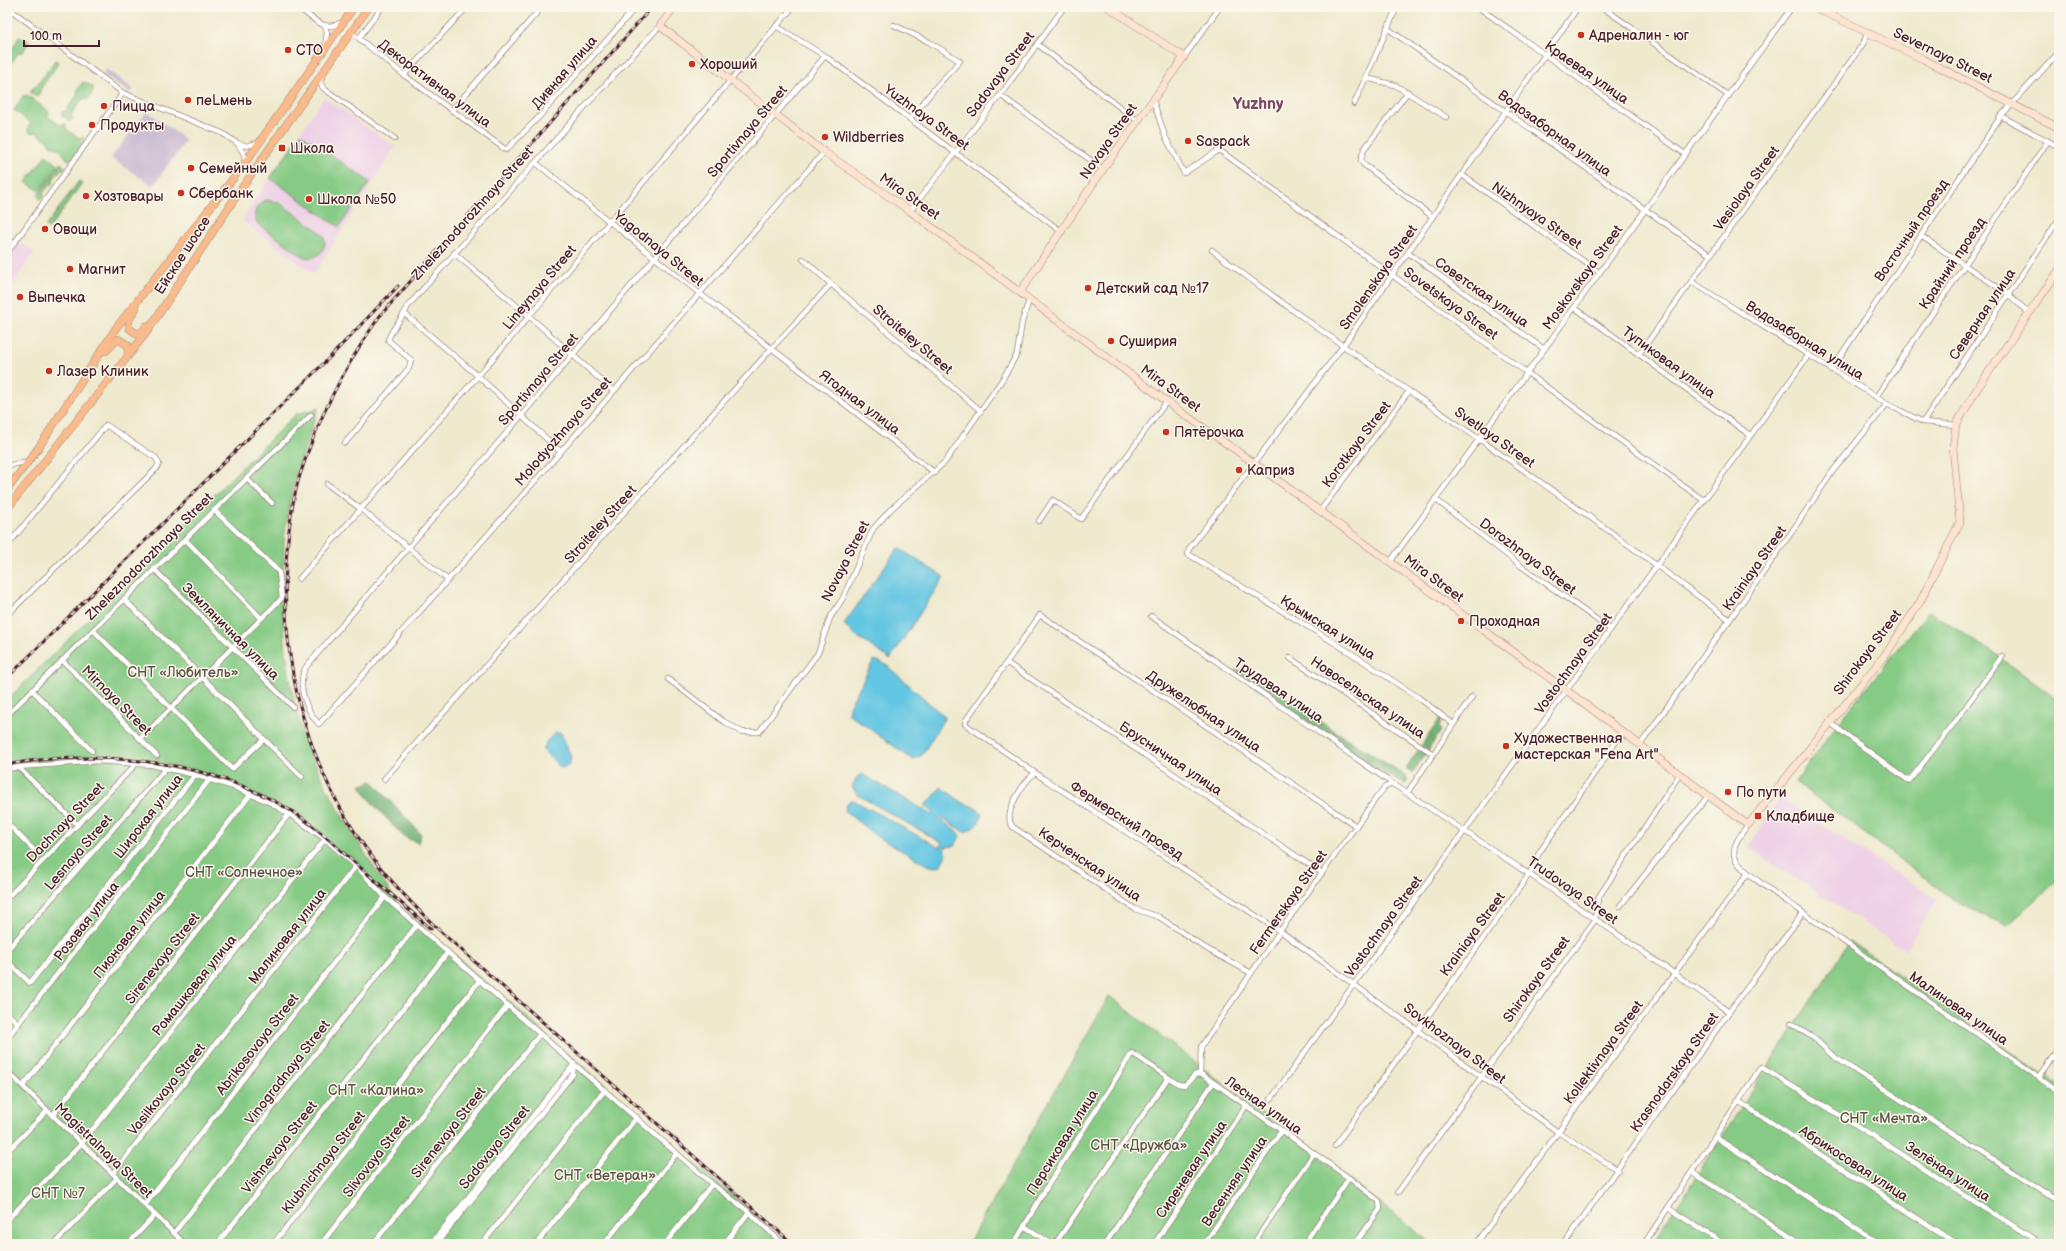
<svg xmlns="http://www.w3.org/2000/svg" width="2066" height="1251" font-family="'Balsamiq Sans',sans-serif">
<rect width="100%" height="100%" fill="#fbf7ec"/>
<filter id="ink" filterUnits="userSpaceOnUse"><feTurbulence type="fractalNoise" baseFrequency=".025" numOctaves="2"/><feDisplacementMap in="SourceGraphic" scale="8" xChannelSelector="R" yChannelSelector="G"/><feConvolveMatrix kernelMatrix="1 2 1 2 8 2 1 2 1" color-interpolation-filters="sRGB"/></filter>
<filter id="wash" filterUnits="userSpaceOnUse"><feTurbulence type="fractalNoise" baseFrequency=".012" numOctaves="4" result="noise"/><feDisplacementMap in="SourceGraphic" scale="16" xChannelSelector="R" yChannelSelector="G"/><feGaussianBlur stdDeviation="0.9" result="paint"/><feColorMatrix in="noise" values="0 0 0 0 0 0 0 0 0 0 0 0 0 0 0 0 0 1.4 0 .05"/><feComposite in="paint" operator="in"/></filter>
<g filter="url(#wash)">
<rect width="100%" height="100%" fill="#efe9ce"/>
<g fill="#eed0e7">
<path d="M324 97 395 147 314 274 242 220Z"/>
<path d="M20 242 34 252 13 284 7 280V260Z"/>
<path d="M1780 797 1937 900 1905 950 1748 847Z"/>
</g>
<g fill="#ccbed3">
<path d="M106 69 133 89 130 93 103 74Z"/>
<path d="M147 111 186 140 153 186 111 158Z"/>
</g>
<g fill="#86cb85" stroke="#687558">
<path d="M19 37 29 42 23 52H19L7 69V74V59Z"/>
<path d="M55 60 59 62 41 88 38 96H35L31 93V90L38 84Z"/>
<path d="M83 82 93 87V91L88 99H82L71 115 73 119 69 121 62 116V112L66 111 78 94 77 90Z"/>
<path d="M27 95 48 111 49 113 47 116 60 125 66 124V129L79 138 83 137 85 139 72 159H67C62 151 59 147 50 145L49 142 36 132 31 133 28 131 29 126 31 123 14 110 23 96Z"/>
<path d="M301 134 370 182 339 227 270 178Z"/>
<path d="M46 155 58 165 39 191 26 182Z"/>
<path d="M61 163 66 168 61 169 53 179V184L52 185H49L43 193 44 197 40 200 38 195Z"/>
<path d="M79 181 82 183 49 229 46 226Z"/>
<path d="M266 200 278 202 319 231 324 236 325 243C323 254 315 260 304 257L259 225C251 216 255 205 266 200Z"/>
<path d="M318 408C305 448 290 489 285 531 283 542 284 555 283 567 281 635 288 706 317 768 340 817 371 864 401 908L788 1244H7V700L296 414Z"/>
<path d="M1929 611 2001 658 2059 701V879L2007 926 1960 904 1795 782 1845 714Z"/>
<path d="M1850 941 2059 1086V1244H1652Z"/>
<path d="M1109 996 1413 1229 1433 1244H968Z"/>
</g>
<g fill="#6caf72" stroke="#5b674e">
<path d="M1235 670H1246L1330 728 1402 773 1408 780 1405 784 1375 768 1245 679Z"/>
<path d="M1442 719 1439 728 1441 731 1412 774 1406 768 1439 720Z"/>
<path d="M372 781 421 834 418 843 403 836 373 804 360 786Z"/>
</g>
<g fill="#64c6e2" stroke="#577286">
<path d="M898 548 944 577 890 659 853 634 844 624Z"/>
<path d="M874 660 885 664 945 717 922 755 913 760 849 714V707Z"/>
<path d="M555 733H561L571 757 569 765 561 768 542 749 546 746 545 743Z"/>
<path d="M862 774 933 815 934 813 925 805 931 800 941 787 963 803 974 807 982 813C980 823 975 828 965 832L938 816 937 818 956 830 960 836 955 846 945 847 944 850 947 853 940 866 935 867 927 865 876 836 845 811 846 806 850 800 855 801 940 848 942 843 858 795 852 787 857 777Z"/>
</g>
</g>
<g filter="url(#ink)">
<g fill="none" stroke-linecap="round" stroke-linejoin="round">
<g stroke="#9c847c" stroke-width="6">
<g id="street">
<path d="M7 7 123 93 222 133 237 143 246 146 258 143"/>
<path d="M298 7C313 18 324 33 342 22"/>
<path d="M1478 7 1685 154"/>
<path d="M1602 7 1729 96"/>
<path d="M894 25 929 42 960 61 935 88 910 119"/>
<path d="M325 26 327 33 325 46"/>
<path d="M776 26 825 56 1062 232"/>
<path d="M1387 28 1710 255"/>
<path d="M351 32 404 75 506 150 539 117 636 7"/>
<path d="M359 38 382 7"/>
<path d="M1037 44 1138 121"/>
<path d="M1184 57 1220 7"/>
<path d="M404 75 467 7"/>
<path d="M322 77 320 82 323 88 395 139"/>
<path d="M1366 78 1395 85 1446 117"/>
<path d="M1408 92 1364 149 1361 160 1363 164 1433 217"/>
<path d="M1000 95 1103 169"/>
<path d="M1153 100 1165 136 1184 173 1219 150 1703 500"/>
<path d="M1354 104 1397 7"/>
<path d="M452 110 542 7"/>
<path d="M2001 116 2059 147"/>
<path d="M237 143 244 154 245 163"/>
<path d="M824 152 448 580 319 724C306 711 296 684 306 667L521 416 825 56"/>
<path d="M536 163 699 293 935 473"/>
<path d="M1462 175 1599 272"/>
<path d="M910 211 1004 90 1064 7"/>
<path d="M1921 236 2008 294 2029 313"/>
<path d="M1212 250C1298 317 1389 377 1479 439 1564 498 1648 558 1730 620"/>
<path d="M7 253 123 93"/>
<path d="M454 253 529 316 613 391"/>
<path d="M1408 253 1544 349"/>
<path d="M803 259 831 284"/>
<path d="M1692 282 1887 404 1923 422 1956 425"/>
<path d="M1575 308 1750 435"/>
<path d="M405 314 478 376 560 451"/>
<path d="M1639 354 1863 44 1868 32"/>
<path d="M1831 370 2001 116 2059 52"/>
<path d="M1876 397 2048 141"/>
<path d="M1923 422 2059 219"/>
<path d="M345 443 409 368 411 360 388 340C392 327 403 319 408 306L590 101 660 26"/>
<path d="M7 466 28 461"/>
<path d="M246 478 272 503"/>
<path d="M327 484 361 509 448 580"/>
<path d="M1435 499 1521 566 1610 629"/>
<path d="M1320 511 1409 391"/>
<path d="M1039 521 1053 500 1081 519 1167 401"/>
<path d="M185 539 261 618"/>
<path d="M7 546 106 425 156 458 159 464 156 469 7 615"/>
<path d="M1390 562 1792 7"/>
<path d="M154 569 293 707"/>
<path d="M299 579 478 376 793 7"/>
<path d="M124 599 302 777"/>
<path d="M1151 616 1393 784"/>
<path d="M93 630 232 769 264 739"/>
<path d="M1290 658 1433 754"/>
<path d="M62 660 157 756"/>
<path d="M1007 663 1322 873"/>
<path d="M668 679 723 721 742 732H759L818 653 830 618 843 598 873 529 891 509 945 462 1002 380 1017 354 1022 322 1029 300"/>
<path d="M32 690 92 751"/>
<path d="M7 715 311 415"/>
<path d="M1829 722 1909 781 1955 722 2002 656"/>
<path d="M1453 724 1419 698 1348 651 1188 554 1189 549 1343 346 1578 7"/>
<path d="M140 739 282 598 279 572 214 510"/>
<path d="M1640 745 1778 552 1833 471 1887 404"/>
<path d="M18 767 78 825"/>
<path d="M7 769 18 767 98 761 152 765 195 775 234 787 271 803 289 814 325 839 356 866 385 897 574 1064 712 1184 749 1212 783 1244"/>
<path d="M1035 773C1024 782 1001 814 1013 827L1135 909 1159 917 1207 949 1251 973"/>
<path d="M384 779 772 348 831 284 981 411"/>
<path d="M1407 793 1472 697"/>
<path d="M7 823 33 849"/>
<path d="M1748 825C1741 834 1731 846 1735 858 1739 871 1784 899 1798 909 1884 971 1973 1029 2059 1092"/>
<path d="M1356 826 1040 615 966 720 965 724 1044 779 1280 931 1558 1132 1618 1170"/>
<path d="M7 898 136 764"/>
<path d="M1620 906 1709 795"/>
<path d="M7 950 166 768"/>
<path d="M7 961 30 983 195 775"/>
<path d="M7 1013 19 1024"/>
<path d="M1791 1023 1816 1040 1833 1056 2059 1202"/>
<path d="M7 1038 210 779"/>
<path d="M7 1071 185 1244"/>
<path d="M1200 1074 1201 1047 1280 931 1377 797 1385 787 1393 784C1506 858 1619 934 1729 1012"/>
<path d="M2039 1077 2059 1050"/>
<path d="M23 1086 251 794"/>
<path d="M1271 1099 1808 356"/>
<path d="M1738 1101 1958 1244"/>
<path d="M52 1116 289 814"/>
<path d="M1715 1137 1879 1244"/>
<path d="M1335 1146 1530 873 1539 853 1622 733"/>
<path d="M7 1152 47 1111"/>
<path d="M1692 1172 1802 1244"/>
<path d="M113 1173 356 866"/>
<path d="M1398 1192 1595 920 1598 898 1680 774"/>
<path d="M145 1205 385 897"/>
<path d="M1668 1208 1724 1244"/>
<path d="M7 1220 81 1144 325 839"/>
<path d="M1024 1226 1052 1244"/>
<path d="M174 1233 417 925"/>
<path d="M54 1244 117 1178"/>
<path d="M128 1244 155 1215"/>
<path d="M217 1244 448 952"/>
<path d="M273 1244 480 980"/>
<path d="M321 1244 508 1005"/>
<path d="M373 1244 540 1034"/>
<path d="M431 1244 574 1064"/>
<path d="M436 1244 573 1074 574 1064"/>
<path d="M482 1244 605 1090"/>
<path d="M536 1244 637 1117"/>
<path d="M604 1244 677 1153"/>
<path d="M665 1244 712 1184"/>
<path d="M724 1244 749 1212"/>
<path d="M1014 1244 1042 1195 1132 1053 1178 1084 1185 1085 1196 1074 1203 1075 1349 1178 1379 1201 1380 1209 1355 1244"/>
<path d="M1055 1244 1168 1078"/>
<path d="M1105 1244 1213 1083"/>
<path d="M1154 1244 1246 1106"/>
<path d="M1204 1244 1282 1130"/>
<path d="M1253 1244 1314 1153"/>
<path d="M1304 1244 1349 1178"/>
<path d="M1476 1244 1748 873"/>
<path d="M1564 1244 1729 1012 1803 913"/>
<path d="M1644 1244 1761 1067 1869 1133 2041 1244"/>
</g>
</g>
<g stroke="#9c847c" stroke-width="8">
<g id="secondary">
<path d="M674 7 660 26 824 152 910 211 1181 412 1254 463 1566 690 1748 825 1888 651 1920 602 1960 522 1953 448 1956 425 1977 389 2059 270"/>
<path d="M1814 7 1923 59 2059 128"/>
<path d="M1020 292 1103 169 1184 57 1108 7"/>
</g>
</g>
<g stroke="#9c847c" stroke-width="8">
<g id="primary">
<path d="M136 308 129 320V328L137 334 143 331 146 326"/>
<path d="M106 351 118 339 128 345V355"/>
<path d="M7 490 39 447 116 328 245 163 354 7"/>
<path d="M7 509 147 332 239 192 369 7"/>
</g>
</g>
<use href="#street" stroke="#fff" stroke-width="4.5"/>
<use href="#secondary" stroke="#fde4d1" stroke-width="7"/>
<use href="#primary" stroke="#fabb8c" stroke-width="7"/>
<g stroke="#4a1f2b" stroke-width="3">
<g id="rail">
<path d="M652 7 379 317C345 366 318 418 300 475 291 503 288 534 286 563 281 669 308 772 373 858 393 885 416 908 440 931L793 1244"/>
<path d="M7 678 332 355 398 286"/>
<path d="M7 765C33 759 59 758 85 758 163 758 232 773 298 815 315 826 331 842 347 856 375 880 403 905 431 929"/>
</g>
</g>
<use href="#rail" stroke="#fbf7ec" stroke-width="1.5" stroke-dasharray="4.5" stroke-linecap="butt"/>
</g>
</g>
<g fill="#c8321e" stroke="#fbf7ec" stroke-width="1.5">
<circle cx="1581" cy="35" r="4"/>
<circle cx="288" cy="50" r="4"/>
<circle cx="692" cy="64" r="4"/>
<circle cx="188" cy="100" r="4"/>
<circle cx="104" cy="106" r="4"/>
<circle cx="92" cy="125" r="4"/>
<circle cx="825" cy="137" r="4"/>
<circle cx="1188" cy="141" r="4"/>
<rect x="278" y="144" width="8" height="8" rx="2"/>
<circle cx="191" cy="168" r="4"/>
<circle cx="181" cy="193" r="4"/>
<circle cx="86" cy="196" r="4"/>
<circle cx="309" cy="199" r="4"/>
<circle cx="45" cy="229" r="4"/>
<circle cx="70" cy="269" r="4"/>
<circle cx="1088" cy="288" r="4"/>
<circle cx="20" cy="297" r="4"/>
<circle cx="1111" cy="341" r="4"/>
<circle cx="49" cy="371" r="4"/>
<circle cx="1166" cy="432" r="4"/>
<circle cx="1239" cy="470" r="4"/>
<circle cx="1461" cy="621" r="4"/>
<circle cx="1506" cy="746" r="4"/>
<circle cx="1728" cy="792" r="4"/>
<rect x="1754" y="812" width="8" height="8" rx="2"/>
</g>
<g text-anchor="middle" stroke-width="3" stroke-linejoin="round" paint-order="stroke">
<g font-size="14" fill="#4a1f2b" stroke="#fbf7ec" text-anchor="start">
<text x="1589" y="40">Адреналин - юг</text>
<text x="296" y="55">СТО</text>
<text x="700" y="69">Хороший</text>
<text x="196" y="105">пеLмень</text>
<text x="112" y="111">Пицца</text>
<text x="100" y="130">Продукты</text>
<text x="833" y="142">Wildberries</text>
<text x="1196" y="146">Saspack</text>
<text x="290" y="153">Школа</text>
<text x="199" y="173">Семейный</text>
<text x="189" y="198">Сбербанк</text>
<text x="94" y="201">Хозтовары</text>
<text x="317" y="204">Школа №50</text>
<text x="53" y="234">Овощи</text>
<text x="78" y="274">Магнит</text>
<text x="1096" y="293">Детский сад №17</text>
<text x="28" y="302">Выпечка</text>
<text x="1119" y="346">Суширия</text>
<text x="57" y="376">Лазер Клиник</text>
<text x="1174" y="437">Пятёрочка</text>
<text x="1247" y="475">Каприз</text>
<text x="1469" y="626">Проходная</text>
<text x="1514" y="743">Художественная<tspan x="1514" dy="16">мастерская "Fena Art"</tspan></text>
<text x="1736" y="797">По пути</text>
<text x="1766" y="821">Кладбище</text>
</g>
<g font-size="14" fill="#4a1f2b" stroke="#fbf7ec">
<text transform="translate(1943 55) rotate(26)" y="5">Severnaya Street</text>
<text transform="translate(564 72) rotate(-49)" y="5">Дивная улица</text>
<text transform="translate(1587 72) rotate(35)" y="5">Краевая улица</text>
<text transform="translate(1000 74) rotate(-53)" y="5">Sadovaya Street</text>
<text transform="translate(435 83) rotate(37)" y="5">Декоративная улица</text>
<text transform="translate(927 117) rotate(36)" y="5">Yuzhnaya Street</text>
<text transform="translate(747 131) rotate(-50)" y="5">Sportivnaya Street</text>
<text transform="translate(1555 133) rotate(36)" y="5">Водозаборная улица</text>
<text transform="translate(1108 141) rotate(-55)" y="5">Novaya Street</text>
<text transform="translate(1746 188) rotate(-54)" y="5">Vesiolaya Street</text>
<text transform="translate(910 196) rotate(35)" y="5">Mira Street</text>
<text transform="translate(472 213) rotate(-48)" y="5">Zheleznodorozhnaya Street</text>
<text transform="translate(1537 215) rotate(35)" y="5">Nizhnyaya Street</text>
<text transform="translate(1911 230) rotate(-56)" y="5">Восточный проезд</text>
<text transform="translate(659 248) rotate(39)" y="5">Yagodnaya Street</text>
<text transform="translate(182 255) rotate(-57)" y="5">Ейское шоссе</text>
<text transform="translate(1952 263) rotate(-56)" y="5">Крайний проезд</text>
<text transform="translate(1378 277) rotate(-55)" y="5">Smolenskaya Street</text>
<text transform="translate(1582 277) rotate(-54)" y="5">Moskovskaya Street</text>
<text transform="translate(539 287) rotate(-50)" y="5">Lineynaya Street</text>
<text transform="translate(1482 292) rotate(35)" y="5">Советская улица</text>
<text transform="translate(1451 303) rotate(36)" y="5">Sovetskaya Street</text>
<text transform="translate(1982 314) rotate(-56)" y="5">Северная улица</text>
<text transform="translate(913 339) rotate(40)" y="5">Stroiteley Street</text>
<text transform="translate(1805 340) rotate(32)" y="5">Водозаборная улица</text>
<text transform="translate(1669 362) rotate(36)" y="5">Тупиковая улица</text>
<text transform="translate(538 379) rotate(-50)" y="5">Sportivnaya Street</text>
<text transform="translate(1171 388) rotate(36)" y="5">Mira Street</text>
<text transform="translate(860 402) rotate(37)" y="5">Ягодная улица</text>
<text transform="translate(563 431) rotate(-49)" y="5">Molodyozhnaya Street</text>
<text transform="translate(1495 437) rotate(35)" y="5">Svetlaya Street</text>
<text transform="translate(1356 444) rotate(-53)" y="5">Korotkaya Street</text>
<text transform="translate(600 524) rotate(-48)" y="5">Stroiteley Street</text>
<text transform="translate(149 556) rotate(-45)" y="5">Zheleznodorozhnaya Street</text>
<text transform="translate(1528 556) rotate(37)" y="5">Dorozhnaya Street</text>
<text transform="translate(845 561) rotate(-63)" y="5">Novaya Street</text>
<text transform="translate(1754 568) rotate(-55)" y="5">Krainiaya Street</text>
<text transform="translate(1434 578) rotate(36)" y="5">Mira Street</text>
<text transform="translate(1328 627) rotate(32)" y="5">Крымская улица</text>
<text transform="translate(231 631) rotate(45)" y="5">Земляничная улица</text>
<text transform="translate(1867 652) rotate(-53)" y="5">Shirokaya Street</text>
<text transform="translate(1573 663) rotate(-54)" y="5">Vostochnaya Street</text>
<text transform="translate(1279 690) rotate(34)" y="5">Трудовая улица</text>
<text transform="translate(1368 697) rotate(34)" y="5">Новосельская улица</text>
<text transform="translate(117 700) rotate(45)" y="5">Mirnaya Street</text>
<text transform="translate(1204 711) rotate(34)" y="5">Дружелюбная улица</text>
<text transform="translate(1171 758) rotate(34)" y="5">Брусничная улица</text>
<text transform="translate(148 816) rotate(-52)" y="5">Широкая улица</text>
<text transform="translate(1127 820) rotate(33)" y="5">Фермерский проезд</text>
<text transform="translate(65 822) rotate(-46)" y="5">Dachnaya Street</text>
<text transform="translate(78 852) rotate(-49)" y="5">Lesnaya Street</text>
<text transform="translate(1090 864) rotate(34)" y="5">Керченская улица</text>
<text transform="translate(1573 890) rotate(35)" y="5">Trudovaya Street</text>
<text transform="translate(1288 902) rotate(-55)" y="5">Fermerskaya Street</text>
<text transform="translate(86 921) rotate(-52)" y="5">Розовая улица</text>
<text transform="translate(1383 926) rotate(-54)" y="5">Vostochnaya Street</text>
<text transform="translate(129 934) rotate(-52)" y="5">Пионовая улица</text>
<text transform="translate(1472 934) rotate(-54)" y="5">Krainiaya Street</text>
<text transform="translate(287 936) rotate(-52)" y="5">Малиновая улица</text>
<text transform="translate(162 958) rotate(-52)" y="5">Sirenevaya Street</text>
<text transform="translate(1536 979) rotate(-54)" y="5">Shirokaya Street</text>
<text transform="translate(194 985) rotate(-51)" y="5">Ромашковая улица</text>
<text transform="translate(1959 1008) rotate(35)" y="5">Малиновая улица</text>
<text transform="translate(1455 1043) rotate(37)" y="5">Sovkhoznaya Street</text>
<text transform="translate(257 1044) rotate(-52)" y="5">Abrikosovaya Street</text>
<text transform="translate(1603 1052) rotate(-54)" y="5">Kollektivnaya Street</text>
<text transform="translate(287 1072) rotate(-52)" y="5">Vinogradnaya Street</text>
<text transform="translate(1674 1072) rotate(-55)" y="5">Krasnodarskaya Street</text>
<text transform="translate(166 1089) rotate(-51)" y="5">Vasilkovaya Street</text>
<text transform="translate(1264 1105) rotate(35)" y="5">Лесная улица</text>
<text transform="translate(448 1132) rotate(-52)" y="5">Sirenevaya Street</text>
<text transform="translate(1062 1142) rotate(-58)" y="5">Персиковая улица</text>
<text transform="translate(279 1147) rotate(-52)" y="5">Vishnevaya Street</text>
<text transform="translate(494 1147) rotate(-51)" y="5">Sadovaya Street</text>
<text transform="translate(104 1150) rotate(44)" y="5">Magistralnaya Street</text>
<text transform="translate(376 1156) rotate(-52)" y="5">Slivovaya Street</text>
<text transform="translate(323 1162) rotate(-52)" y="5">Klubnichnaya Street</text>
<text transform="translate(1854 1163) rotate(33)" y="5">Абрикосовая улица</text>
<text transform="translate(1191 1169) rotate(-56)" y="5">Сиреневая улица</text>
<text transform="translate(1948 1171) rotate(33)" y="5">Зелёная улица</text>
<text transform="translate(1234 1181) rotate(-56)" y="5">Весенняя улица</text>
</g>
<g font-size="14" fill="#5c5346" stroke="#fbf7ec">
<text x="183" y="677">СНТ «Любитель»</text>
<text x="244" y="877">СНТ «Солнечное»</text>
<text x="376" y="1095">СНТ «Калина»</text>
<text x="1884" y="1123">СНТ «Мечта»</text>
<text x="1139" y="1150">СНТ «Дружба»</text>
<text x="605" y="1180">СНТ «Ветеран»</text>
<text x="58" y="1198">СНТ №7</text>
</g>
<g font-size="16" font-weight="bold" fill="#7b4861" stroke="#fbf7ec">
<text x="1258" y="109">Yuzhny</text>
</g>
</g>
<rect width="2066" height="1251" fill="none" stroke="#fbf7ec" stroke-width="24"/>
<path d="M24 40v6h75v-6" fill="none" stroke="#4a1f2b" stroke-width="2"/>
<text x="30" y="40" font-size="12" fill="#4a1f2b" stroke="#fbf7ec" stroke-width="3" paint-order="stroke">100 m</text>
</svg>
